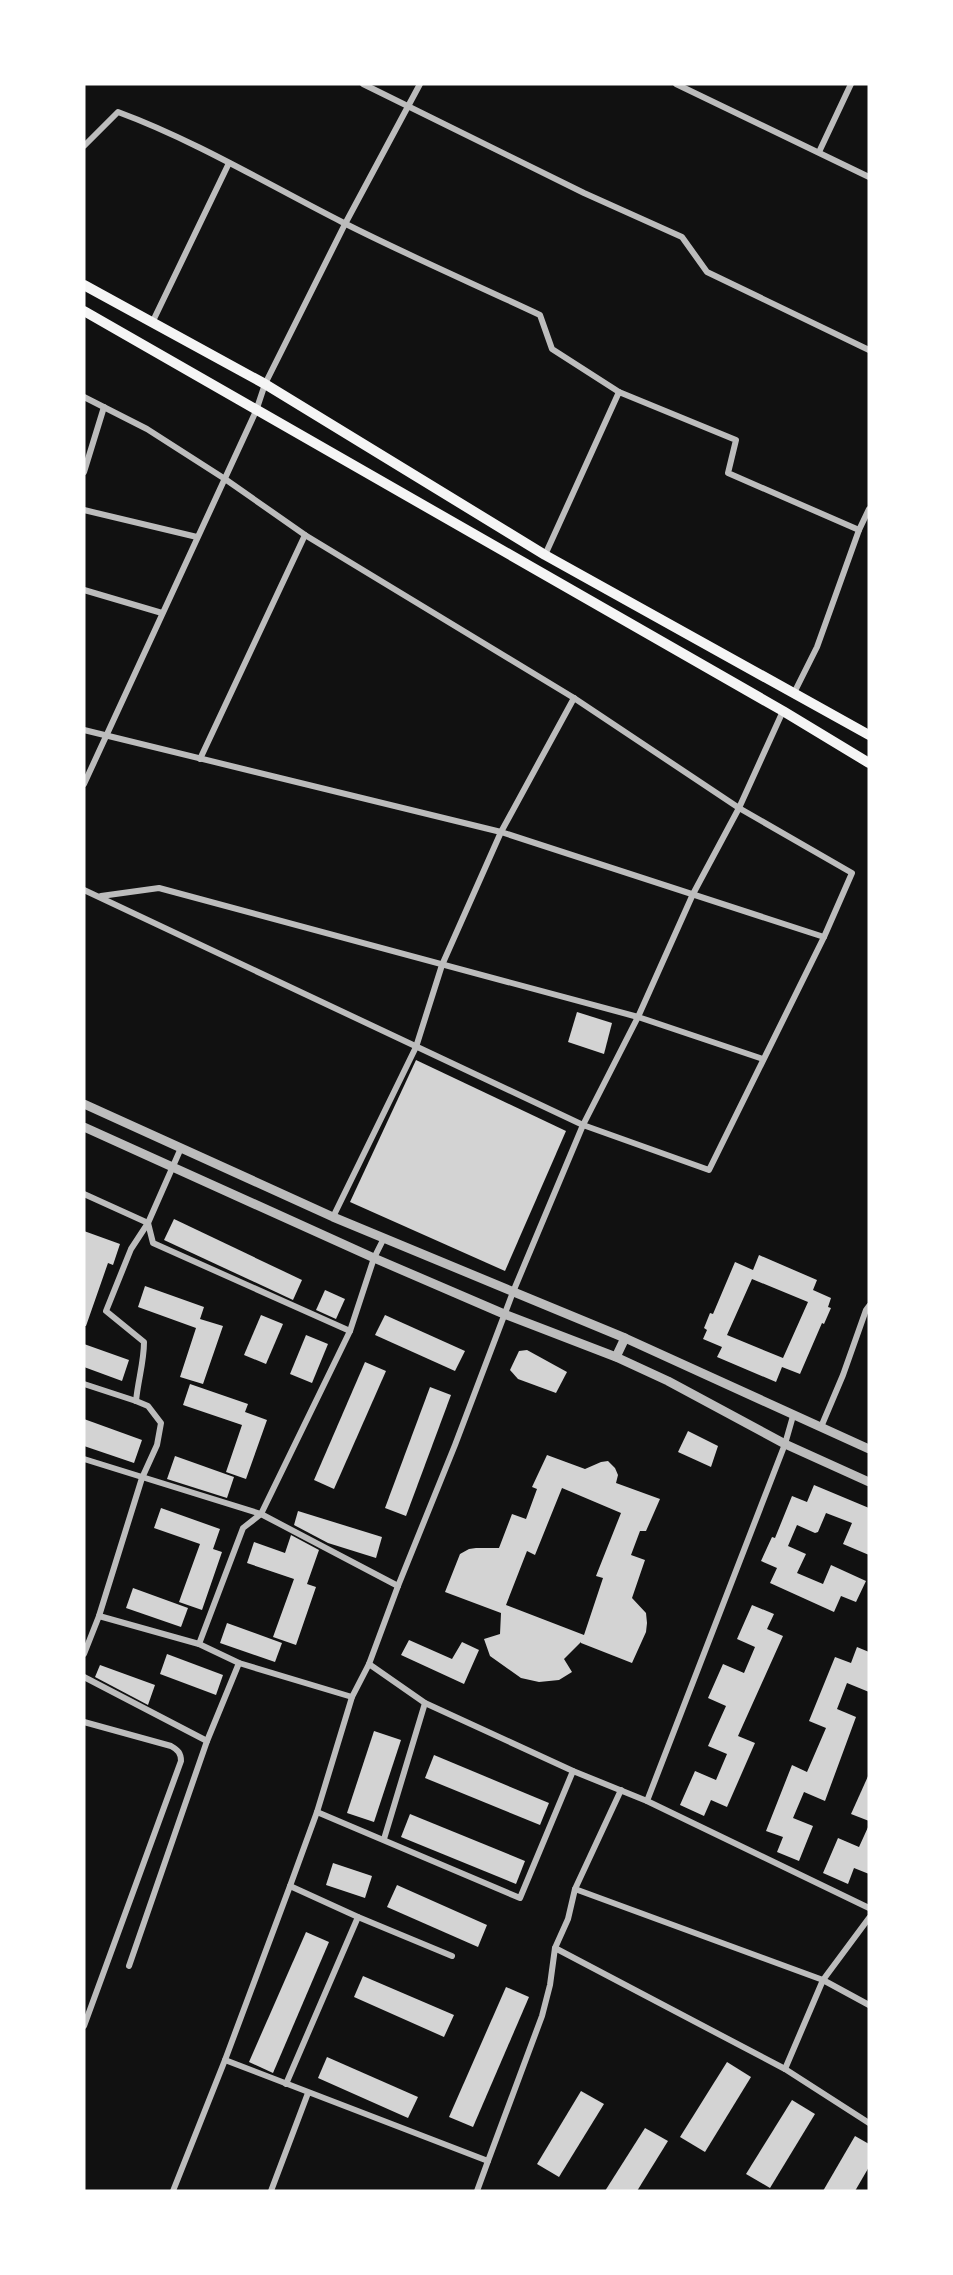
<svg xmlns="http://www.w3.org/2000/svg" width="953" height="2275" font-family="'DejaVu Sans',sans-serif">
<rect width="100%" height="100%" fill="#111"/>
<g fill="#d3d3d3" fill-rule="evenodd">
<path d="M577 1012 612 1023 604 1054 568 1042Z"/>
<path d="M416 1060 566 1131 505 1271 350 1202Z"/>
<path d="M174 1219 302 1280 293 1300 164 1240Z"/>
<path d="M84 1231 120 1244 113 1265 108 1263 86 1326H84Z"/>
<path d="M759 1255 817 1280 813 1290 831 1298 828 1307 831 1308 824 1324 822 1323 800 1374 782 1367 776 1382 717 1357 722 1347 703 1339 707 1330 704 1328 710 1313 713 1314 735 1262 753 1270ZM752 1279 808 1302 783 1358 727 1335Z"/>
<path d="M145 1286 204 1307 200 1319 223 1326 203 1384 180 1377 196 1328 138 1307Z"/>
<path d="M325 1290 345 1299 336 1319 316 1310Z"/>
<path d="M261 1315 283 1324 266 1364 244 1355Z"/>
<path d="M385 1315 465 1351 455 1371 375 1335Z"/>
<path d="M306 1335 328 1344 312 1383 290 1374Z"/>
<path d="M84 1344 129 1360 122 1381 84 1367Z"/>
<path d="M527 1350 567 1372 556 1393 518 1379 510 1370 519 1351Z"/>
<path d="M365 1362 386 1371 334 1489 314 1480Z"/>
<path d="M190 1384 248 1404 245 1412 267 1420 246 1479 226 1472 242 1425 183 1405Z"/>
<path d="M430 1387 451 1395 406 1516 385 1508Z"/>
<path d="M84 1419 142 1440 134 1463 84 1446Z"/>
<path d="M688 1431 718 1446 711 1467 678 1452Z"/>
<path d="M547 1455 585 1469 601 1462 608 1461 615 1468 618 1475 616 1483 660 1499 646 1531H640L631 1555 645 1560 632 1598 646 1613 647 1623 646 1632 632 1663 581 1643V1642L564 1659 572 1672 559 1680 539 1682 521 1678 490 1656 484 1639 500 1634 501 1613 445 1592 460 1554 469 1549 476 1548H499L512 1514 526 1519 537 1489 532 1487ZM562 1488 621 1513 596 1576 603 1578 584 1635 506 1605 527 1551 535 1555Z"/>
<path d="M175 1456 234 1477 227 1498 167 1479Z"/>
<path d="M814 1485 869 1508V1555L843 1544 852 1523 826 1513 818 1532 815 1533 797 1525 788 1546 806 1554 797 1573 823 1584 831 1565 866 1581 856 1602 841 1596 834 1612 770 1583 777 1568 761 1561 772 1537 775 1538 792 1496 807 1502Z"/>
<path d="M161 1508 220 1529 213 1549 222 1552 202 1610 179 1602 200 1544 154 1528Z"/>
<path d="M298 1511 382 1537 376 1558 328 1543 294 1525Z"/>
<path d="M291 1535 319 1550 307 1584 316 1587 296 1645 273 1637 294 1579 247 1563 254 1542 285 1553Z"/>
<path d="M133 1588 188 1608 181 1627 126 1608Z"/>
<path d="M752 1605 774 1614 767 1629 783 1636 738 1736 755 1743 727 1807 711 1800 704 1816 680 1805 695 1771 716 1780 727 1754 708 1746 726 1706 708 1698 723 1664 744 1673 755 1647 737 1639Z"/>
<path d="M227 1623 282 1643 275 1662 220 1643Z"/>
<path d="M409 1640 452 1659 462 1642 479 1650 464 1684 401 1655Z"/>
<path d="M857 1647 869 1652V1692L847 1683 837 1709 856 1717 825 1801 804 1792 793 1818 813 1826 799 1861 777 1852 783 1837 766 1831 792 1765 807 1772 826 1728 809 1721 835 1657 851 1663Z"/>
<path d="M167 1654 223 1675 216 1695 160 1674Z"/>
<path d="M100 1665 155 1685 148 1705 95 1677Z"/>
<path d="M374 1731 401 1740 374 1822 347 1813Z"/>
<path d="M434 1755 549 1803 540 1825 425 1778Z"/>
<path d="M869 1774V1821L851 1814Z"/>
<path d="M410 1814 525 1861 516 1884 401 1837Z"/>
<path d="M869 1825V1874L854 1868 848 1884 823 1873 838 1838 859 1847Z"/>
<path d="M333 1863 372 1876 365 1898 326 1885Z"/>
<path d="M397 1885 487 1925 478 1947 387 1907Z"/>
<path d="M306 1932 329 1942 273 2073 249 2062Z"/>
<path d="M363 1976 454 2015 444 2037 354 1997Z"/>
<path d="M506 1987 529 1997 473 2127 449 2117Z"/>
<path d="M327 2057 418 2097 408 2118 318 2078Z"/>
<path d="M727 2062 751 2077 705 2152 680 2137Z"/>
<path d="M581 2091 604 2104 559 2177 537 2164Z"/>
<path d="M792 2100 815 2114 770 2188 746 2174Z"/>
<path d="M645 2128 668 2141 637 2191H605Z"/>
<path d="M855 2136 869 2144V2167L855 2191H823Z"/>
</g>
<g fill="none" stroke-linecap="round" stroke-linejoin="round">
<g stroke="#bcbcbc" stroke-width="6">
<path d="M363 84 584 193 682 237 707 272 869 350"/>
<path d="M676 84 869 177"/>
<path d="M84 146 118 112C194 140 269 185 342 222 407 255 474 284 540 315L552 349 619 392"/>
<path d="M819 152 851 84"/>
<path d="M152 323 229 163"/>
<path d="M84 397 147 429 225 479 305 535 574 698 739 808 852 873 824 937 709 1170 583 1125 84 890"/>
<path d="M84 472 104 407"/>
<path d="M84 510 197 537"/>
<path d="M545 555 619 392 736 440 728 473 859 530"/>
<path d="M84 590 162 613"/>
<path d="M794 693 817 647 859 530 869 509"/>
<path d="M84 730 501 832 824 937"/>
<path d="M200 759 305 535"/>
<path d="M84 784 256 411 265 384 345 224 420 84"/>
<path d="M101 896 159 888 638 1017 763 1059"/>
<path d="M84 1194 148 1223 153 1243 350 1331"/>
<path d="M333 1217 416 1047 442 965 501 832 574 698"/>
<path d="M84 1384 136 1401 148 1406 161 1423 157 1445 142 1478 99 1616 84 1654"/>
<path d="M136 1401C138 1380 144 1362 144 1342L106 1311 131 1249 148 1223 181 1148"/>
<path d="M821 1427 843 1375 866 1310 869 1306"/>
<path d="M84 1459 261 1514 398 1586"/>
<path d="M99 1616 199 1644 239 1663 352 1697"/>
<path d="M199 1644 243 1528 261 1514 350 1331 374 1258 384 1238"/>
<path d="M369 1664 425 1703 573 1771 647 1801 869 1908"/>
<path d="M84 1677 207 1741"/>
<path d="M84 1722 171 1746C178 1750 181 1753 181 1761L84 2026"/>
<path d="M647 1801 785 1444 793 1416"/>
<path d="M317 1812 520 1898 573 1771"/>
<path d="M384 1839 425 1703"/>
<path d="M290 1886 358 1917 452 1956"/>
<path d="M575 1889 823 1980 869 2005"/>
<path d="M555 1948 568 1919 575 1889 621 1790"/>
<path d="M129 1966 207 1741 239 1663"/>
<path d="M225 2060 488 2161 477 2191"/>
<path d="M785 2069 823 1980 869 1918"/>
<path d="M286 2084 358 1917"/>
<path d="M488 2161 542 2016 550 1985 555 1948 785 2069 869 2123"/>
<path d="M173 2191 225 2060 290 1886 317 1812 352 1697 369 1664 398 1586 455 1445 513 1292 583 1125 638 1017 693 894 739 808 783 711"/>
<path d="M271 2191 308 2093"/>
</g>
<g stroke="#bcbcbc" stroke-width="9">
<path d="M84 1104 333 1217 625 1338 869 1449"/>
<path d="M84 1127 374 1258 504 1314 616 1357 668 1381 785 1444 869 1482"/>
<path d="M616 1357 625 1338"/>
</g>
<g stroke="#f5f5f5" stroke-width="10">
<path d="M84 285 265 384 545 555 869 735"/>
<path d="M84 311 783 711 869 763"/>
</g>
</g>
<rect width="953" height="2275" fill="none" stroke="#ffffff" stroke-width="171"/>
</svg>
